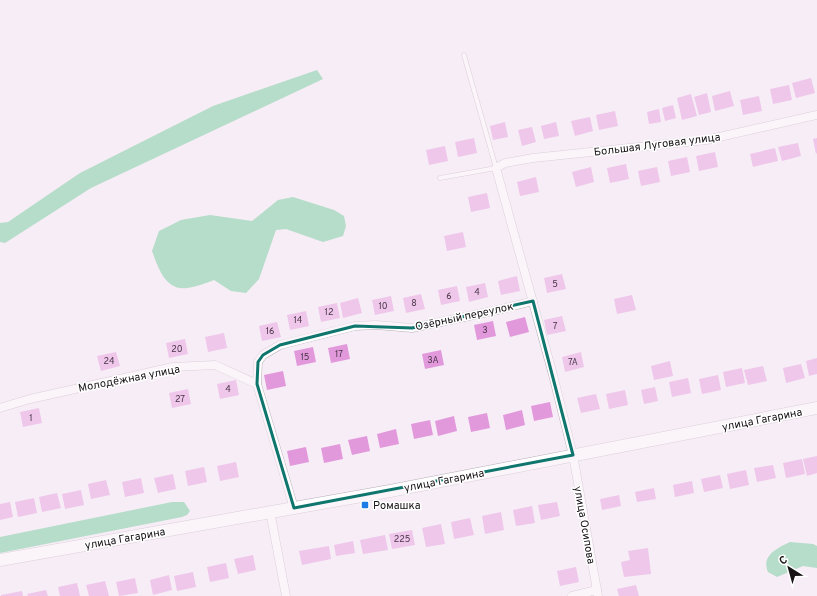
<svg xmlns="http://www.w3.org/2000/svg" width="817" height="596" font-family="Overpass,sans-serif">
<rect width="100%" height="100%" fill="#f7edf6"/>
<g fill="#64c993">
<path d="M317 70 323 79 91 188 5 243 0 242V223L8 222 80 173 213 106Z"/>
<path d="M293 197 334 210 344 216 346 226 343 236 323 242 286 229 276 230 259 279 246 293 231 291 214 280C206 283 196 287 187 288 165 291 158 267 152 251L159 231 181 220 210 215 252 221 278 200Z"/>
<path d="M172 502H184L190 511 187 515 182 517 0 553V537Z"/>
<path d="M790 542 813 544 817 546V568L803 566 777 577 768 572C761 556 777 548 790 542Z"/>
</g>
<g fill="#e299dc">
<path d="M811 78 815 93 796 98 792 83Z"/>
<path d="M789 85 792 100 773 104 770 89Z"/>
<path d="M730 91 734 106 715 111 712 96Z"/>
<path d="M707 93 711 112 699 115 694 97Z"/>
<path d="M691 94 697 116 682 120 677 98Z"/>
<path d="M759 96 762 111 743 115 740 100Z"/>
<path d="M673 105 676 118 665 121 662 108Z"/>
<path d="M659 109 661 122 649 124 647 112Z"/>
<path d="M615 111 618 126 599 130 596 115Z"/>
<path d="M590 117 593 131 575 136 571 121Z"/>
<path d="M505 122 508 137 493 140 490 126Z"/>
<path d="M556 122 559 136 544 139 541 126Z"/>
<path d="M532 127 536 142 522 146 518 130Z"/>
<path d="M474 138 477 153 458 157 455 142Z"/>
<path d="M817 138V153L816 154 813 139Z"/>
<path d="M798 143 801 156 782 161 778 147Z"/>
<path d="M445 146 448 161 429 165 426 150Z"/>
<path d="M775 148 778 161 753 167 750 154Z"/>
<path d="M715 152 718 167 699 171 696 156Z"/>
<path d="M687 157 690 172 671 176 668 161Z"/>
<path d="M626 164 629 179 610 183 607 168Z"/>
<path d="M591 167 594 182 576 187 572 172Z"/>
<path d="M657 167 660 182 641 186 638 171Z"/>
<path d="M536 177 539 192 520 196 517 182Z"/>
<path d="M487 193 490 208 471 212 468 197Z"/>
<path d="M463 232 466 247 447 251 444 236Z"/>
<path d="M562 274 566 289 547 293 544 278Z"/>
<path d="M517 276 520 291 501 295 498 281Z"/>
<path d="M485 283 488 297 469 302 466 287Z"/>
<path d="M457 286 460 301 441 305 438 290Z"/>
<path d="M421 294 425 309 406 313 403 298Z"/>
<path d="M632 295 636 310 617 314 614 299Z"/>
<path d="M391 296 394 311 375 315 372 300Z"/>
<path d="M358 298 362 313 343 318 340 303Z"/>
<path d="M337 303 340 318 321 322 318 307Z"/>
<path d="M306 311 309 326 290 330 287 315Z"/>
<path d="M562 316 566 331 547 335 544 320Z"/>
<path d="M525 317 529 332 510 337 506 322Z"/>
<path d="M493 321 496 336 477 340 474 325Z"/>
<path d="M277 322 281 337 262 341 259 326Z"/>
<path d="M224 333 227 348 208 352 205 337Z"/>
<path d="M185 339 188 354 169 358 166 343Z"/>
<path d="M347 344 350 359 331 363 328 348Z"/>
<path d="M313 347 316 362 297 366 294 351Z"/>
<path d="M441 350 444 365 425 369 422 354Z"/>
<path d="M116 352 120 366 101 371 97 356Z"/>
<path d="M581 352 584 367 565 372 562 357Z"/>
<path d="M817 358V374L809 376 806 361Z"/>
<path d="M670 361 673 376 654 380 651 366Z"/>
<path d="M801 364 805 378 786 383 783 368Z"/>
<path d="M763 366 767 381 748 385 744 370Z"/>
<path d="M742 368 745 383 726 387 723 372Z"/>
<path d="M283 371 286 386 267 390 264 375Z"/>
<path d="M718 375 721 390 702 394 699 379Z"/>
<path d="M688 378 691 393 672 397 669 382Z"/>
<path d="M236 380 239 395 220 399 217 384Z"/>
<path d="M655 387 658 401 644 404 641 390Z"/>
<path d="M188 389 191 404 172 408 169 393Z"/>
<path d="M625 390 628 405 609 409 606 394Z"/>
<path d="M596 394 600 409 581 413 577 398Z"/>
<path d="M550 402 553 417 534 421 531 406Z"/>
<path d="M39 408 42 423 23 427 20 412Z"/>
<path d="M522 410 525 425 506 430 503 415Z"/>
<path d="M487 413 490 428 471 432 468 417Z"/>
<path d="M454 416 457 431 438 436 435 421Z"/>
<path d="M430 420 433 435 414 439 411 424Z"/>
<path d="M396 429 399 444 380 448 377 434Z"/>
<path d="M367 436 370 451 352 455 348 440Z"/>
<path d="M340 444 343 459 324 463 321 448Z"/>
<path d="M306 447 309 462 290 466 287 451Z"/>
<path d="M817 456V473L807 476 803 459Z"/>
<path d="M802 459 805 474 786 478 783 463Z"/>
<path d="M236 462 239 477 220 481 217 466Z"/>
<path d="M773 465 776 478 757 482 754 468Z"/>
<path d="M204 467 207 482 188 486 185 471Z"/>
<path d="M746 470 749 485 730 489 727 474Z"/>
<path d="M173 474 176 489 158 493 154 478Z"/>
<path d="M720 475 723 488 704 492 701 479Z"/>
<path d="M141 478 144 493 125 497 122 482Z"/>
<path d="M106 480 110 495 91 499 88 484Z"/>
<path d="M692 481 694 493 675 497 673 485Z"/>
<path d="M654 488 656 499 637 502 635 492Z"/>
<path d="M81 490 84 505 65 509 62 494Z"/>
<path d="M57 493 61 508 42 512 39 497Z"/>
<path d="M619 495 621 506 602 510 600 499Z"/>
<path d="M34 498 37 513 18 517 15 502Z"/>
<path d="M10 502 13 517 0 520V504Z"/>
<path d="M557 502 560 516 541 520 538 505Z"/>
<path d="M532 506 535 523 516 526 513 510Z"/>
<path d="M501 512 504 530 485 534 482 516Z"/>
<path d="M470 518 474 535 454 539 451 522Z"/>
<path d="M441 524 445 544 426 547 422 528Z"/>
<path d="M412 530 415 545 392 549 389 534Z"/>
<path d="M385 535 388 550 363 554 360 540Z"/>
<path d="M353 541 355 553 336 556 334 545Z"/>
<path d="M329 546 331 559 302 565 299 551Z"/>
<path d="M648 548 651 574 624 577 621 562 630 560 628 551Z"/>
<path d="M253 555 256 570 238 574 234 559Z"/>
<path d="M226 563 229 578 210 582 207 567Z"/>
<path d="M576 567 579 582 560 586 557 571Z"/>
<path d="M193 572 196 587 177 591 174 576Z"/>
<path d="M169 575 172 590 153 595 150 580Z"/>
<path d="M135 578 138 593 119 596 116 582Z"/>
<path d="M105 581 109 596H89L86 585Z"/>
<path d="M77 583 80 596H60L58 587Z"/>
<path d="M636 585 639 596H619L617 589Z"/>
<path d="M46 590 48 596H28L27 594Z"/>
<path d="M22 591 23 596H1V595Z"/>
</g>
<g fill="none" stroke-linecap="round" stroke-linejoin="round">
<g stroke="#b8aeb7" stroke-width="5">
<path id="lane" d="M440 178 496 168 464 55"/>
</g>
<g stroke="#b8aeb7" stroke-width="9">
<g id="street">
<path d="M0 408 30 399 173 367 215 365 257 384"/>
<path d="M294 508 257 384 258 362 263 355 280 345 355 326 376 325 412 328 502 309 533 301"/>
<path d="M270 511 286 596"/>
<path d="M572 596 597 590"/>
<path d="M598 596 573 455 553 375 496 168 505 163 533 158 706 140 817 115"/>
</g>
</g>
<g stroke="#b8aeb7" stroke-width="13">
<path id="secondary" d="M0 560 390 491 817 408"/>
</g>
<use href="#lane" stroke="#fff" stroke-width="4"/>
<use href="#street" stroke="#fff" stroke-width="8"/>
<use href="#secondary" stroke="#fff" stroke-width="12"/>
</g>
<path d="M0 0H817V596H0ZM533 301 573 455 294 508 257 384 258 362 263 355 280 345 355 326 412 328Z" fill="#f7edf6" fill-opacity=".55" fill-rule="evenodd"/>
<path fill="none" stroke="#0f766e" stroke-width="3" stroke-linejoin="round" d="M533 301 573 455 294 508 257 384 258 362 263 355 280 345 355 326 412 328Z"/>
<rect fill="#1d7de6" stroke="#fff" stroke-width="1.5" x="361" y="501" width="8" height="8" rx="2"/>
<g text-anchor="middle" stroke-width="3" stroke-linejoin="round" paint-order="stroke">
<g font-size="9" fill="#493447">
<text x="555" y="287">5</text>
<text x="477" y="295">4</text>
<text x="449" y="299">6</text>
<text x="414" y="306">8</text>
<text x="383" y="309">10</text>
<text x="329" y="315">12</text>
<text x="298" y="323">14</text>
<text x="555" y="329">7</text>
<text x="485" y="333">3</text>
<text x="270" y="334">16</text>
<text x="177" y="352">20</text>
<text x="339" y="357">17</text>
<text x="305" y="360">15</text>
<text x="433" y="363">3А</text>
<text x="109" y="364">24</text>
<text x="573" y="365">7А</text>
<text x="228" y="392">4</text>
<text x="180" y="402">27</text>
<text x="31" y="421">1</text>
<text x="402" y="542">225</text>
</g>
<g font-size="11" fill="#161215" stroke="#fff">
<text transform="translate(657 144) rotate(-7)" y="4">Большая Луговая улица</text>
<text transform="translate(464 316) rotate(-12)" y="4">Озёрный переулок</text>
<text transform="translate(129 378) rotate(-11)" y="4">Молодёжная улица</text>
<text transform="translate(762 419) rotate(-11)" y="4">улица Гагарина</text>
<text transform="translate(444 480) rotate(-11)" y="4">улица Гагарина</text>
<text transform="translate(585 525) rotate(80)" y="4">улица Осипова</text>
<text transform="translate(125 538) rotate(-10)" y="4">улица Гагарина</text>
</g>
<g font-size="11" fill="#161215" stroke="#fff" text-anchor="start">
<text x="373" y="509">Ромашка</text>
</g>
</g>
<g transform="translate(789 568) rotate(323)" stroke="#ffffff" stroke-width="3" paint-order="stroke">
<path d="M0-3L7 15L0 10L-7 15Z" fill="#161215"/>
<text y="-6" font-size="11" font-weight="bold" text-anchor="middle" fill="#161215">С</text>
</g>
</svg>
